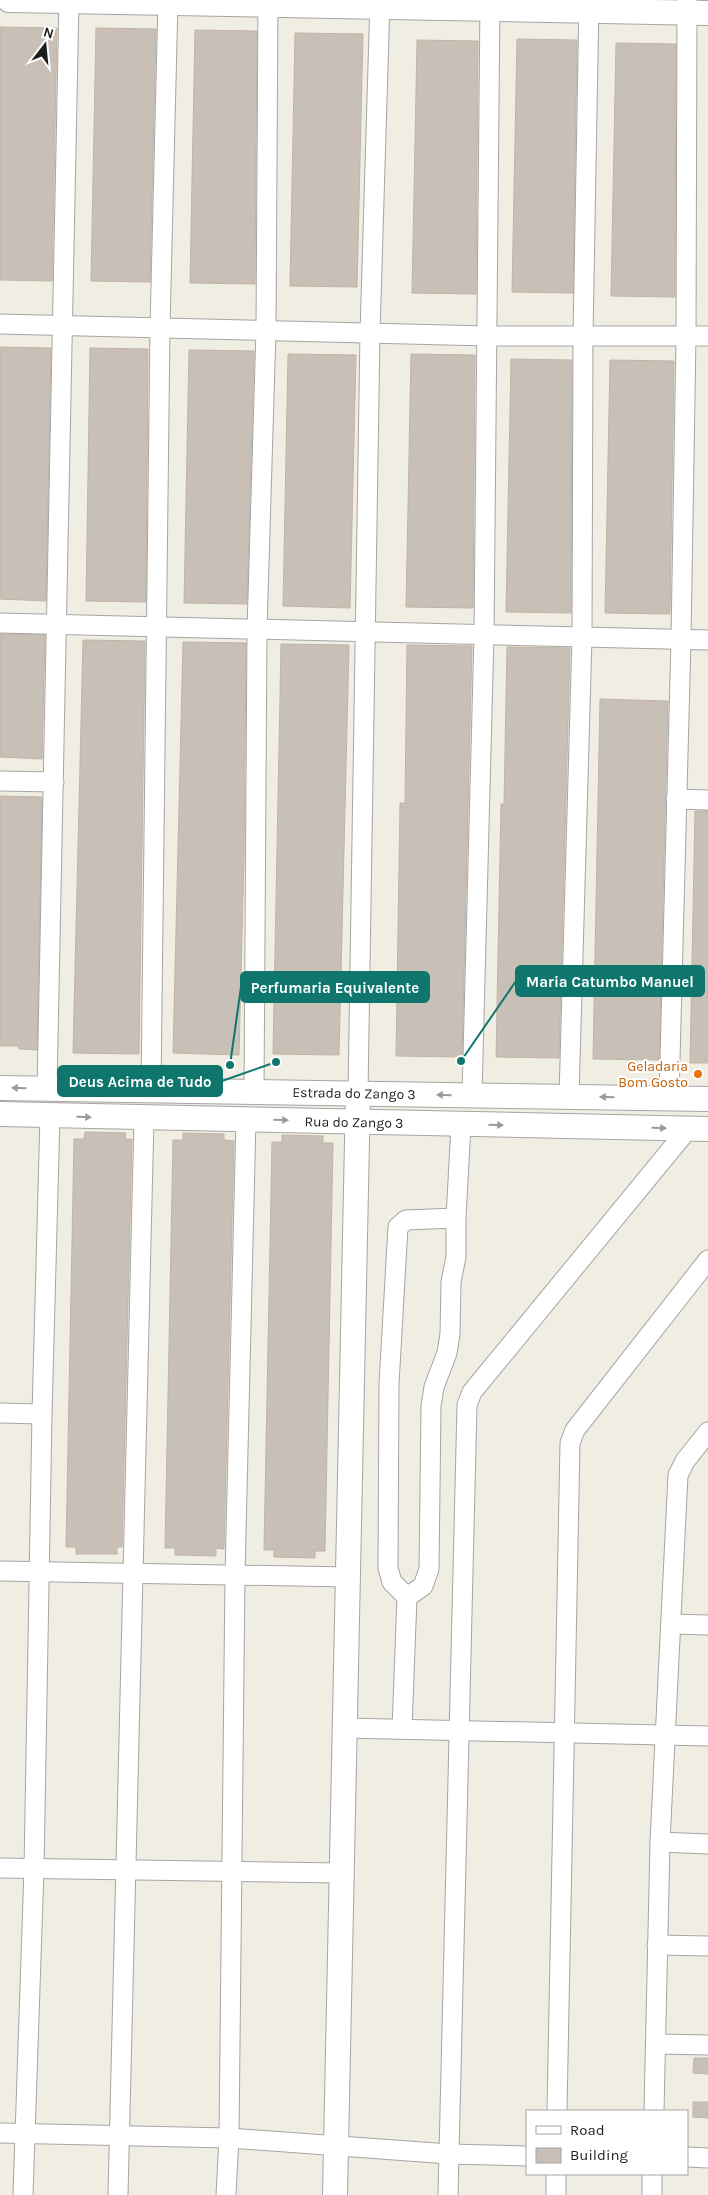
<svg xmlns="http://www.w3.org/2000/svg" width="708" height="2195" font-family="Karla,sans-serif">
<rect width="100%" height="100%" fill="#f0ede3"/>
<g fill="#c8bfb6" stroke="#c2b4a4">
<path d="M0 27 57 28 52 281 0 280Z"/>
<path d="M96 28 156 29 150 282 91 281Z"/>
<path d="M195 30 257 31 255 284 190 283Z"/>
<path d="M295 33 363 34 357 287 290 286Z"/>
<path d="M517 39 577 40 573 293 512 292Z"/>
<path d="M417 40 478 41 476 294 412 293Z"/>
<path d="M616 43 676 44 675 297 611 296Z"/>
<path d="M0 347 51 348 46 601 0 599Z"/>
<path d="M90 348 148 349 146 602 86 601Z"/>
<path d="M189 350 254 351 247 604 184 603Z"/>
<path d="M288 354 356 355 350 608 283 606Z"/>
<path d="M411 354 475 355 473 608 406 607Z"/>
<path d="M511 359 572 360 571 613 506 612Z"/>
<path d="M610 360 674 361 670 614 605 613Z"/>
<path d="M0 634 45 635 42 759 0 757Z"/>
<path d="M83 640 145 641 139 1054 73 1053Z"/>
<path d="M183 642 246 643 244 856 239 1055 173 1053Z"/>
<path d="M281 644 349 645 339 1055 273 1054Z"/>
<path d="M407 645 472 646 462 1057 396 1056 400 803H405Z"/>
<path d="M507 647 570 648 559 1058 496 1057 501 804H504Z"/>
<path d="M600 699 668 701 659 1060 593 1059Z"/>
<path d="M0 796 42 797 37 1050 19 1049 18 1046H0Z"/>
<path d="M695 811H708V1063H690Z"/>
<path d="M85 1132 126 1133 125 1139H132L122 1547H117V1554H76V1547H66L74 1139H84Z"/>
<path d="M183 1133 224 1134V1140L234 1141 224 1549 216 1548V1556L175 1555V1548H165L173 1140H183Z"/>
<path d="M282 1135 323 1136V1143H333L325 1551H315V1558L274 1557V1550H264L272 1142H282Z"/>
<path d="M694 2058H708V2074L693 2073Z"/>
<path d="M693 2102H708V2118L693 2117Z"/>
</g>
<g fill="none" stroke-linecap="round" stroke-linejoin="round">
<g stroke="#a5a5a5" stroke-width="21">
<g id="minor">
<path d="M0 324 487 336H708"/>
<path d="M0 623 708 640"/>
<path d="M0 781 54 782"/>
<path d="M676 799 708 800"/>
<path d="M47 1089 69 0"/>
<path d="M151 1090 160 327 168 0"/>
<path d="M254 1092 257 630 266 330 268 0"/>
<path d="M358 1093 370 333 380 0"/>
<path d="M472 1095 484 635 490 0"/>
<path d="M569 1097 582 637 583 336 589 0"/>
<path d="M669 1098 681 640 686 336 687 0"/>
<path d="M0 1413 42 1414"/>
<path d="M0 1571 349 1577"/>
<path d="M407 1597 423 1586 429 1569 431 1406 434 1387 447 1353 450 1334 451 1282 456 1257V1218L461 1125"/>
<path d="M671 1624 708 1625"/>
<path d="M345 1728 708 1736"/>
<path d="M402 1729 407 1597 392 1582 388 1568 389 1384 398 1227 406 1220 456 1218"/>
<path d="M660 1842 708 1844"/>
<path d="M0 1868 342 1873"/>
<path d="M657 1945 708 1946"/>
<path d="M657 2044 708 2045"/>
<path d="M557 2111 570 1443 575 1430 708 1260"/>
<path d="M654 2111 660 1842 678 1475 685 1461 708 1432"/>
<path d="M0 2133 229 2138 449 2154 527 2156"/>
<path d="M687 2157 708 2158"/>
<path d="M652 2174V2195"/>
<path d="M23 2195 34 1869 42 1414 50 1116"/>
<path d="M118 2195 144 1118"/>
<path d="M226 2195 229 2138 235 1575 246 1119"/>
<path d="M448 2195 467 1405 472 1392 688 1129"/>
<path d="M556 2195V2174"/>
</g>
</g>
<g stroke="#a5a5a5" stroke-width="26">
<g id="tertiary">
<path d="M9 0 708 13"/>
<path d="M0 1088 708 1099"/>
<path d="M0 1114 708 1129"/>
<path d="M335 2195 358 1093"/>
</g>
</g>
<use href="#minor" stroke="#fff" stroke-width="19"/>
<use href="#tertiary" stroke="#fff" stroke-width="24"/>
</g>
<defs><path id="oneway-solid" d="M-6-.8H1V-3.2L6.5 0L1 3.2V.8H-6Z" transform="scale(1.25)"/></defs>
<g fill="#9a9a9a">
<use href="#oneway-solid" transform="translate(19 1088) rotate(-179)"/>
<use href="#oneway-solid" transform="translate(444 1095) rotate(-179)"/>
<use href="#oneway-solid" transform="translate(607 1097) rotate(-179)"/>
<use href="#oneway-solid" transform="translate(84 1117) rotate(1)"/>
<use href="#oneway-solid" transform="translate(281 1120) rotate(2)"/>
<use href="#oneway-solid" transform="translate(496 1125) rotate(1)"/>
<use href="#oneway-solid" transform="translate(659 1128) rotate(1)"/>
</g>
<circle fill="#e8710a" stroke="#fff" stroke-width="2" cx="698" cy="1074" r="5"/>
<g text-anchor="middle" stroke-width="4" stroke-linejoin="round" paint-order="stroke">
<g font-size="14" fill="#c56008" stroke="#fff" text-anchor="end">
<text x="688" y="1071">Geladaria<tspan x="688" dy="16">Bom Gosto</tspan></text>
</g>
<g font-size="14" fill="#1e1e1e" stroke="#fff">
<text transform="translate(354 1093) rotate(1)" y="5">Estrada do Zango 3</text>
<text transform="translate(354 1122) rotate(1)" y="5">Rua do Zango 3</text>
</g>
</g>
<path fill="none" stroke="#0f766e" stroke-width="2" d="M461 1061L516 981M230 1065L241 987M276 1062L222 1081"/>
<g fill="#0f766e" stroke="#fff" stroke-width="2">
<circle cx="461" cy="1061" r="5"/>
<circle cx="230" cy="1065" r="5"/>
<circle cx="276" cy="1062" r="5"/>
</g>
<g fill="#0f766e" stroke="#0f766e" stroke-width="2">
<rect x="516" y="966" width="188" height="30" rx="5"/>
<rect x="241" y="972" width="188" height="30" rx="5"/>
<rect x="58" y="1066" width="164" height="30" rx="5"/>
</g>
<g font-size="15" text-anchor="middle" font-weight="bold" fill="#fff">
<text x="610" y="987">Maria Catumbo Manuel</text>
<text x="335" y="993">Perfumaria Equivalente</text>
<text x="140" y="1087">Deus Acima de Tudo</text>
</g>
<rect x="526" y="2110" width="162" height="65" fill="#ffffff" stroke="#a5a5a5"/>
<rect x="536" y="2126" width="25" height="8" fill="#ffffff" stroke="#a5a5a5"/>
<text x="570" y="2135" font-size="15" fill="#1e1e1e">Road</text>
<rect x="536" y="2148" width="25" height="15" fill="#c8bfb6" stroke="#a5a5a5"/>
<text x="570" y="2160" font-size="15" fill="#1e1e1e">Building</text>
<g transform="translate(45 45) rotate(16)" stroke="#ffffff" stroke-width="4" paint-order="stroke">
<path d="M0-4L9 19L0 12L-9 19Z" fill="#1e1e1e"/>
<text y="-8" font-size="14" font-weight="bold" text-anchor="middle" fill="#1e1e1e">N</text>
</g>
</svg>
